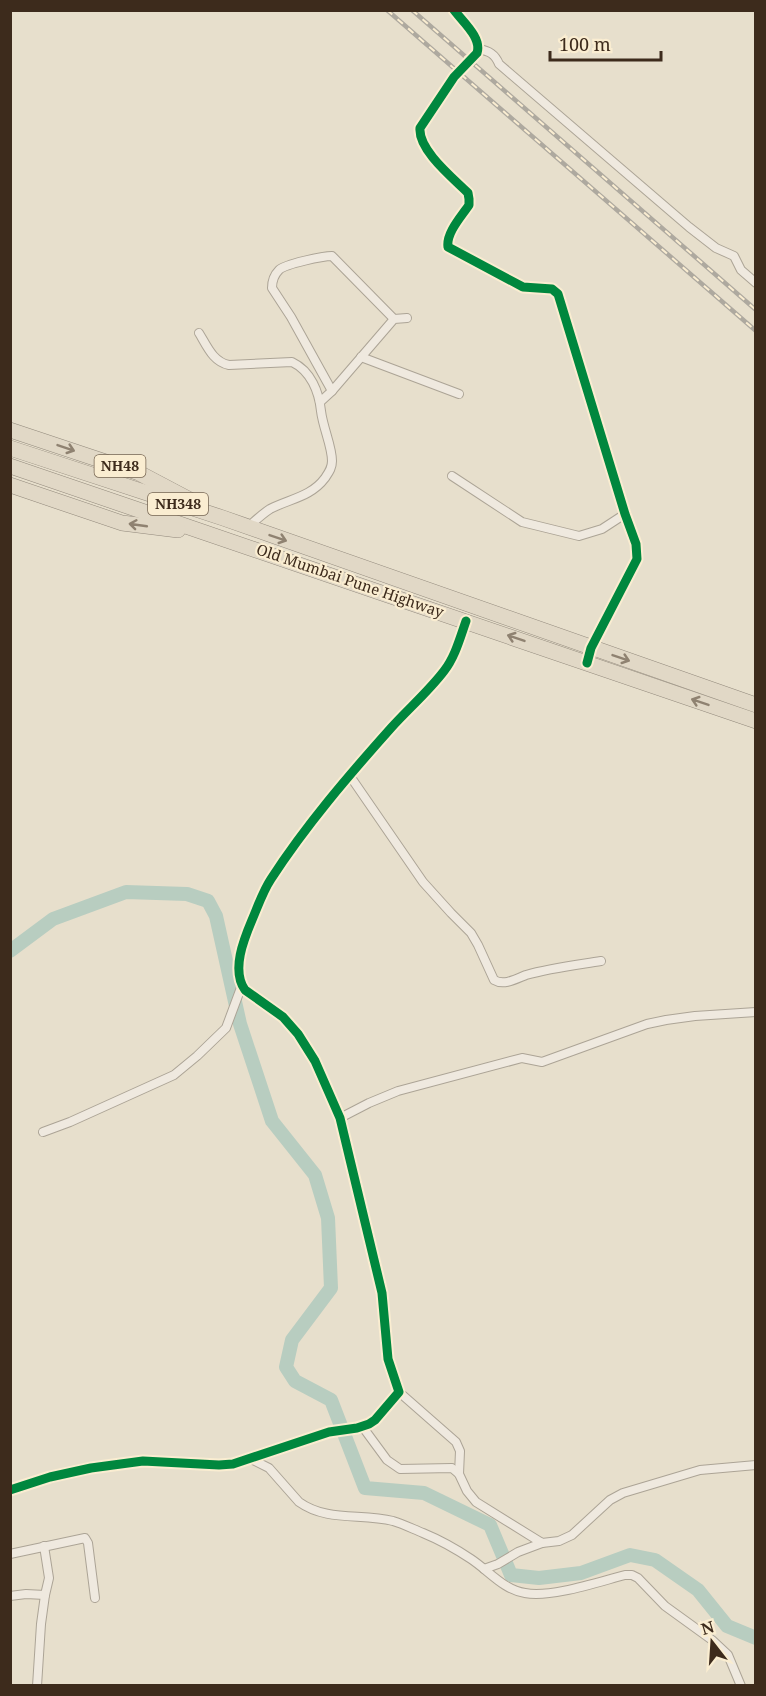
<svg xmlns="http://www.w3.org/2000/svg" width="766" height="1696" font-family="'Noto Serif',serif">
<rect width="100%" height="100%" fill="#e7dfcc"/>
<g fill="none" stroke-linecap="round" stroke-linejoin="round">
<path stroke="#b8cdc0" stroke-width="14" d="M10 951 53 919 126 892 187 894 208 901 216 916 240 1024 272 1121 315 1175 328 1218 331 1288 292 1340 286 1367 295 1381 331 1400 365 1488 424 1493 490 1525 511 1575 539 1578 581 1573 630 1555 655 1560 698 1590 727 1626 756 1638"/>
<path stroke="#c5bba9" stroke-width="8" stroke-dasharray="8 4" stroke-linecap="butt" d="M454 77 477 53"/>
<g stroke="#aca496" stroke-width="10">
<g id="minor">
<path d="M454 10C463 22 481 38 477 53"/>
<path d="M479 49C489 51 495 54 499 64L689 227 716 248 734 256 741 270 756 283"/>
<path d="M454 77 420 128C418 150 453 178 468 193L469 199V205C461 217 446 233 448 247L523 287 552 289 558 294 625 514 636 544 637 559 610 609 590 651"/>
<path d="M199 333C207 346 213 362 229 365L292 362C311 371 319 392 321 411 323 428 332 446 332 461 332 468 329 472 325 478 311 497 289 499 270 509 262 514 255 521 248 527"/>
<path d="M361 357 459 394"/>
<path d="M332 391 291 317 272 288C272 281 274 275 279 270 285 264 323 256 332 256L394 319"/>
<path d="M320 402 332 391 394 319 407 318"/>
<path d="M452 476 522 522 579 536 602 529 625 514"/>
<path d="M350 776 423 882 451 913 471 933 478 945 494 980C504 986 516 979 526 975 550 968 576 965 601 961"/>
<path d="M340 1118 369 1103 398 1091 522 1058 542 1062 647 1024 666 1020 695 1016 756 1012"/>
<path d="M43 1132 70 1122 174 1075 197 1056 226 1028 242 985"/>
<path d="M399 1392 456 1442 460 1451 459 1474"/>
<path d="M362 1426 387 1460 400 1469 452 1468 459 1474 467 1491 476 1502 542 1543 559 1541 572 1535 610 1500 623 1493 700 1470 756 1465"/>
<path d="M251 1459 269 1468 299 1502C327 1522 361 1513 393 1521 403 1524 413 1529 423 1533 440 1540 456 1549 471 1559 489 1571 504 1590 525 1593 551 1598 598 1582 625 1575H632L638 1578 665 1606 712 1640 728 1655 741 1686"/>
<path d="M10 1490 50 1477 91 1468 143 1461 219 1465 233 1464 329 1432 357 1428 369 1424 375 1420 399 1392 388 1359 382 1293 340 1118 315 1061 298 1034 283 1017 245 990C231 970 244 939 252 920 258 906 263 891 271 879 306 825 349 775 391 728 408 709 428 692 444 671 455 657 460 638 466 621"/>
<path d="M10 1554 85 1538 88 1543 95 1598"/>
<path d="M484 1569 498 1564 518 1552 542 1543"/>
<path d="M10 1596 26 1594 45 1595"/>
<path d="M37 1686 41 1624 45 1595 49 1578 44 1546"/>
</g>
</g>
<g stroke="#92897c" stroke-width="16">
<g id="trunk">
<path d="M10 430 139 473 192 501"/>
<path d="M10 448 223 518 756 705"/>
<path d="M10 466 756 721"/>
<path d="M10 485 122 523 178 530"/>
</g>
</g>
<use href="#minor" stroke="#efe9df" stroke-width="8"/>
<use href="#trunk" stroke="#e1d8c6" stroke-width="15"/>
<g stroke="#aea99f" stroke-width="4.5">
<g id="rail">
<path d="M387 10 756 331"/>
<path d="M412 10 756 310"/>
</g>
</g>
<use href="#rail" stroke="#faedd1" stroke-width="2" stroke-dasharray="7" stroke-linecap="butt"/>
<g stroke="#faedd1" stroke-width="13">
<g id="cycleway">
<path d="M454 10C463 22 482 38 477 53L454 77 420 128C418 150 453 178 468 193L469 199V205C461 217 446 233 448 247L523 287 552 289 558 294 625 514 636 544 637 559 591 648 587 663"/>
<path d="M10 1490 50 1477 91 1468 143 1461 219 1465 233 1464 329 1432 357 1428 369 1424 375 1420 399 1392 388 1359 382 1293 340 1118 315 1061 298 1034 283 1017 245 990C231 970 244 939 252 920 258 906 263 891 271 879 306 825 349 775 391 728 408 709 428 692 444 671 455 657 460 638 466 621"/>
</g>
</g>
<use href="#cycleway" stroke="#00873e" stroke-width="9"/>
</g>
<defs><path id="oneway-shaft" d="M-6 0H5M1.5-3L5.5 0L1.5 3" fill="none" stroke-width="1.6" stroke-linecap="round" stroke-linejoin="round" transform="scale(1.5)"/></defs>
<g stroke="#8f8271">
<use href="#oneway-shaft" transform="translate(66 448) rotate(19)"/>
<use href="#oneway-shaft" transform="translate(138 525) rotate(-172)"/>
<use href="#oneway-shaft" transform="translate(278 538) rotate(19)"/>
<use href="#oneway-shaft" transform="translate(516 638) rotate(-161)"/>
<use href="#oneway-shaft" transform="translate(621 658) rotate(19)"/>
<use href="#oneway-shaft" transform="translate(700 702) rotate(-161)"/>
</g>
<g text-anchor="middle" stroke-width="4.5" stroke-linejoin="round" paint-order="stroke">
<g fill="#faedd1" stroke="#766552" stroke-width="1.5">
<rect x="94.5" y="455" width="51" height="22" rx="4.5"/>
<rect x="148" y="493" width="60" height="22" rx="4.5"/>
</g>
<g font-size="14" font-weight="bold" fill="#3d2b1c">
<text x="120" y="471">NH48</text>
<text x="178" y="509">NH348</text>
</g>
<g font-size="15" fill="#3d2b1c" stroke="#faedd1">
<text transform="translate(350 581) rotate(19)" y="5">Old Mumbai Pune Highway</text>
</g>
</g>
<rect width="766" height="1696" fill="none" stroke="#3d2b1c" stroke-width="24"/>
<g transform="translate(712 1642) rotate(343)" stroke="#faedd1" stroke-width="4.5" paint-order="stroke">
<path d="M0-4.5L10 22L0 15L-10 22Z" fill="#3d2b1c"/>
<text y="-9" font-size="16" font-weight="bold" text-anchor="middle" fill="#3d2b1c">N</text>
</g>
<path d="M550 51v9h111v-9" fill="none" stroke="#3d2b1c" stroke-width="3"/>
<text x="559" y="51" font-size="18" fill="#3d2b1c" stroke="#faedd1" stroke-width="4.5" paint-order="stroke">100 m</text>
</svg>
